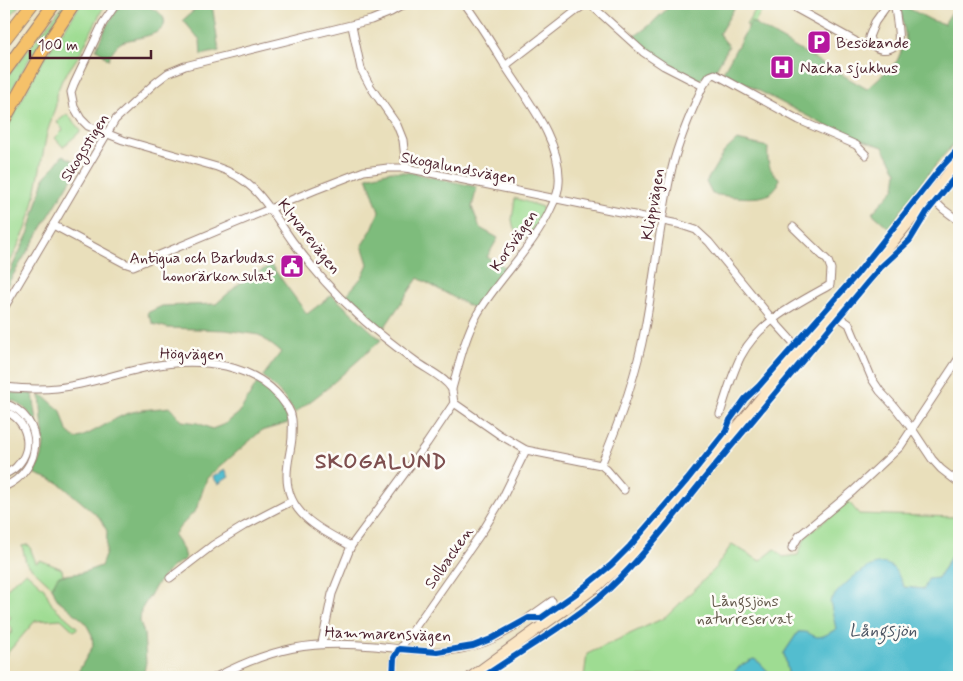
<svg xmlns="http://www.w3.org/2000/svg" width="963" height="681" font-family="Mynerve,sans-serif">
<rect width="100%" height="100%" fill="#fdfcf7"/>
<filter id="ink" filterUnits="userSpaceOnUse"><feTurbulence type="fractalNoise" baseFrequency=".02" numOctaves="2"/><feDisplacementMap in="SourceGraphic" scale="10" xChannelSelector="R" yChannelSelector="G"/><feConvolveMatrix kernelMatrix="1 2 1 2 8 2 1 2 1" color-interpolation-filters="sRGB"/></filter>
<filter id="wash" filterUnits="userSpaceOnUse"><feTurbulence type="fractalNoise" baseFrequency=".0096" numOctaves="4" result="noise"/><feDisplacementMap in="SourceGraphic" scale="20" xChannelSelector="R" yChannelSelector="G"/><feGaussianBlur stdDeviation="1.12" result="paint"/><feColorMatrix in="noise" values="0 0 0 0 0 0 0 0 0 0 0 0 0 0 0 0 0 1.4 0 .05"/><feComposite in="paint" operator="in"/></filter>
<g filter="url(#wash)">
<rect width="100%" height="100%" fill="#e9dfbb"/>
<g fill="#9edc92" stroke="#747e5e">
<path d="M4 4H20L4 25Z"/>
<path d="M64 4H67L31 56 4 104V81Z"/>
<path d="M81 4H105L80 54 62 80 56 95V105L47 133 33 205 26 229 4 275V134L38 68Z"/>
<path d="M759 4H766L754 24 751 22 748 26 746 25Z"/>
<path d="M67 114 81 131 63 147 55 138 63 130 57 122Z"/>
<path d="M515 198 542 207 543 214 529 238 521 235 514 229 512 220Z"/>
<path d="M848 501 859 514 955 517 959 512V549L953 553 938 578 924 589 904 587 892 567C879 582 840 630 824 637 814 640 807 631 798 632L784 653 789 677H773L760 663 754 659C745 662 735 669 730 677H584L587 654 666 617 714 570 732 544 760 561 775 549 783 557 798 555 805 537Z"/>
<path d="M27 545H29L36 563 40 560 62 569 63 576 58 577 52 587 26 563 22 546Z"/>
<path d="M26 572 44 588 52 605 78 628 74 631 61 619 35 621 4 657V641L12 632V628L6 623 11 617 4 611V592L17 578 19 579Z"/>
</g>
<g fill="#7ebc7c" stroke="#646e54">
<path d="M121 4H146C152 10 160 10 164 19 170 36 131 38 122 42 115 46 111 53 108 60L101 52 96 49 107 25Z"/>
<path d="M197 4H212L219 51 201 55 200 40 183 20 196 9Z"/>
<path d="M672 4H737L719 34 729 46 716 69 699 80C674 71 652 55 631 39L650 25Z"/>
<path d="M900 4 931 20 944 24 956 6H959V137L917 188 889 228 872 213 895 188 897 172 883 147 836 131 723 72 751 22 867 89 897 61 906 40Z"/>
<path d="M737 140 768 147C767 161 768 170 779 178L778 185C775 188 772 192 769 194 758 201 725 196 712 194L706 182 724 152Z"/>
<path d="M63 155 80 165 4 290V284L29 232 44 179Z"/>
<path d="M391 171 413 173 477 187 472 207 480 228 498 238 487 257 507 268 475 309 418 278 382 331 345 297 362 277 368 264 362 245 372 229 379 212 367 177Z"/>
<path d="M271 265 307 314 332 295 381 340 325 390 295 413 283 396 263 376 281 352 259 335 226 330 168 328 153 324 147 313 162 306 216 304 240 283Z"/>
<path d="M257 383C271 395 285 405 288 423L261 431 207 478 196 510 179 528 174 535 183 550 185 559 172 567 157 584 141 610 140 621 144 634 146 662 143 677H75L93 646 92 635 85 622 57 599 52 587 58 576 81 573 101 566 106 553 107 531 99 517 59 483 34 473 42 457 44 444 40 395 45 397 61 411 67 431 76 439C94 433 109 421 126 414 140 409 155 409 170 407L182 421 198 423 212 429 225 424 239 413Z"/>
<path d="M4 392 33 394 38 428C31 413 21 401 4 398Z"/>
</g>
<g fill="#53bdcf" stroke="#4e6e7d">
<path d="M225 470 229 477 218 484 213 477Z"/>
<path d="M959 549V677H789L784 653 798 632C817 630 810 646 836 629L830 601C839 588 875 552 892 567 897 571 901 581 904 587L924 589 928 579 938 578 953 553Z"/>
<path d="M754 659 760 663 773 677H730C735 669 745 662 754 659Z"/>
</g>
</g>
<g filter="url(#ink)">
<g fill="none" stroke-linecap="round" stroke-linejoin="round">
<g stroke="#9a7f73" stroke-width="9">
<g id="street">
<path d="M116 4 103 23 74 84 71 92 74 107 81 119 88 126 123 140 217 167C257 180 270 210 293 242 310 265 332 291 353 310 373 330 396 347 418 363 428 370 444 377 451 388 453 392 453 398 454 403L500 435 526 450 601 465 607 470 624 490"/>
<path d="M590 4 643 52 664 66 703 86C691 112 679 139 672 168 660 220 655 275 645 328 636 376 620 421 601 465"/>
<path d="M788 4 855 41"/>
<path d="M888 4 875 22 869 37C873 52 888 53 898 43 900 31 895 16 895 4"/>
<path d="M352 26 361 69 370 86 397 125 403 140 406 168"/>
<path d="M505 66 585 4"/>
<path d="M703 86 710 76 715 74 799 120 856 145 866 155"/>
<path d="M930 197 943 209 959 221"/>
<path d="M53 225 124 263 133 266 315 190 364 171 388 168H406L678 224 696 230 709 242 772 319 800 350"/>
<path d="M4 308 115 120 155 83 168 73 185 66 371 20 391 12 405 4"/>
<path d="M833 313 849 324 872 379 880 391 893 405 912 429 932 459 941 469 959 483"/>
<path d="M4 387C22 389 39 390 57 388 88 385 118 373 148 367 198 356 259 362 288 408 294 417 292 427 292 438 291 450 287 462 287 475 286 514 321 530 351 546"/>
<path d="M452 389C459 364 465 336 478 313 500 276 533 248 551 208 555 200 559 191 559 183 562 142 527 100 506 67 493 46 480 24 465 4"/>
<path d="M4 403C47 418 43 470 4 487"/>
<path d="M4 411C27 419 35 448 17 466 14 470 8 472 4 475"/>
<path d="M720 414C726 395 732 374 741 356 760 321 796 304 830 285L831 269 828 261 793 227"/>
<path d="M792 548 799 536 853 491 900 447 959 358"/>
<path d="M170 578 213 545 244 526 292 501"/>
<path d="M322 643 332 594 351 546 427 443 454 403"/>
<path d="M216 677C272 648 311 640 374 646 404 649 435 655 465 648 497 642 526 620 552 601"/>
<path d="M393 677 394 658 397 653 484 529 502 499 526 450"/>
</g>
</g>
<g stroke="#9a7f73" stroke-width="12">
<path id="secondary" d="M471 677 597 586 638 549 800 350 864 277 959 161"/>
</g>
<g stroke="#9a7f73" stroke-width="14">
<g id="highway">
<path d="M4 40 32 4"/>
<path d="M4 72 54 4"/>
<path d="M4 120 42 52 74 4"/>
</g>
</g>
<use href="#street" stroke="#fff" stroke-width="7"/>
<use href="#secondary" stroke="#fbe6c4" stroke-width="10"/>
<use href="#highway" stroke="#f5c16b" stroke-width="12"/>
<g stroke="#fdfcf7" stroke-width="9">
<g id="cycleway">
<path d="M393 677 394 658 399 649 437 652 473 646 491 639 529 618H541L578 592 611 565 630 546 687 480 726 431 730 420 745 399 759 386 857 274 939 170 959 148"/>
<path d="M483 677C525 648 572 623 610 588 647 553 676 513 708 474 762 410 815 346 868 282L881 267 910 240 927 212 959 172"/>
</g>
</g>
<use href="#cycleway" stroke="#0057b8" stroke-width="6"/>
</g>
</g>
<defs>
<g id="parking-square" transform="scale(1.25)"><rect x="-9" y="-9" width="18" height="18" rx="4" fill="#b5179e" stroke="#fdfcf7"/><path d="M-3.5-5.5H1a3.5 3.5 0 0 1 0 7H-1V5.5H-3.5ZM-1-3.4V-.6H.8a1.4 1.4 0 0 0 0-2.8Z" fill="#fff"/></g>
<g id="hospital-square" transform="scale(1.25)"><rect x="-9" y="-9" width="18" height="18" rx="4" fill="#b5179e" stroke="#fdfcf7"/><path d="M-5-5h3v3.5h4V-5h3V5h-3V1.5h-4V5h-3Z" fill="#fff"/></g>
<g id="civic-square" transform="scale(1.25)"><rect x="-9" y="-9" width="18" height="18" rx="4" fill="#b5179e" stroke="#fdfcf7"/><path d="M-.6-6.5H3V-4.5H.6V-3L4-1V1h2V6H-6V1h2V-1L-.6-3ZM-1.2 2.5V6h2.4V2.5Z" fill="#fff"/></g>
</defs>
<g fill-rule="evenodd">
<use href="#parking-square" x="819" y="42"/>
<use href="#hospital-square" x="782" y="67"/>
<use href="#civic-square" x="292" y="266"/>
</g>
<g text-anchor="middle" stroke-width="5" stroke-linejoin="round" paint-order="stroke">
<g font-size="16" fill="#4a1f2b" stroke="#fdfcf7" text-anchor="start">
<text x="836" y="48">Besökande</text>
<text x="800" y="73">Nacka sjukhus</text>
<text x="274" y="263" text-anchor="end">Antigua och Barbudas<tspan x="274" dy="18">honorärkonsulat</tspan></text>
</g>
<g font-size="16" fill="#4a1f2b" stroke="#fdfcf7">
<text transform="translate(84 147) rotate(-58)" y="6">Skogsstigen</text>
<text transform="translate(459 167) rotate(11)" y="6">Skogalundsvägen</text>
<text transform="translate(652 204) rotate(-80)" y="6">Klippvägen</text>
<text transform="translate(310 236) rotate(52)" y="6">Klyvarevägen</text>
<text transform="translate(513 240) rotate(-55)" y="6">Korsvägen</text>
<text transform="translate(192 353) rotate(1)" y="6">Högvägen</text>
<text transform="translate(448 557) rotate(-55)" y="6">Solbacken</text>
<text transform="translate(388 633) rotate(2)" y="6">Hammarensvägen</text>
</g>
<g font-size="16" fill="#63584a" stroke="#fdfcf7">
<text x="745" y="606">Långsjöns<tspan x="745" dy="18">naturreservat</tspan></text>
</g>
<g font-size="18" font-style="italic" fill="#4d5664" stroke="#fdfcf7">
<text x="883" y="636">Långsjön</text>
</g>
<g font-size="21" font-weight="bold" letter-spacing="1" fill="#7e4f4f" stroke="#fdfcf7">
<text x="381" y="468">SKOGALUND</text>
</g>
</g>
<rect width="963" height="681" fill="none" stroke="#fdfcf7" stroke-width="20"/>
<path d="M30 50v8h121v-8" fill="none" stroke="#4a1f2b" stroke-width="2.5"/>
<text x="38" y="50" font-size="15" fill="#4a1f2b" stroke="#fdfcf7" stroke-width="4" paint-order="stroke">100 m</text>
</svg>
